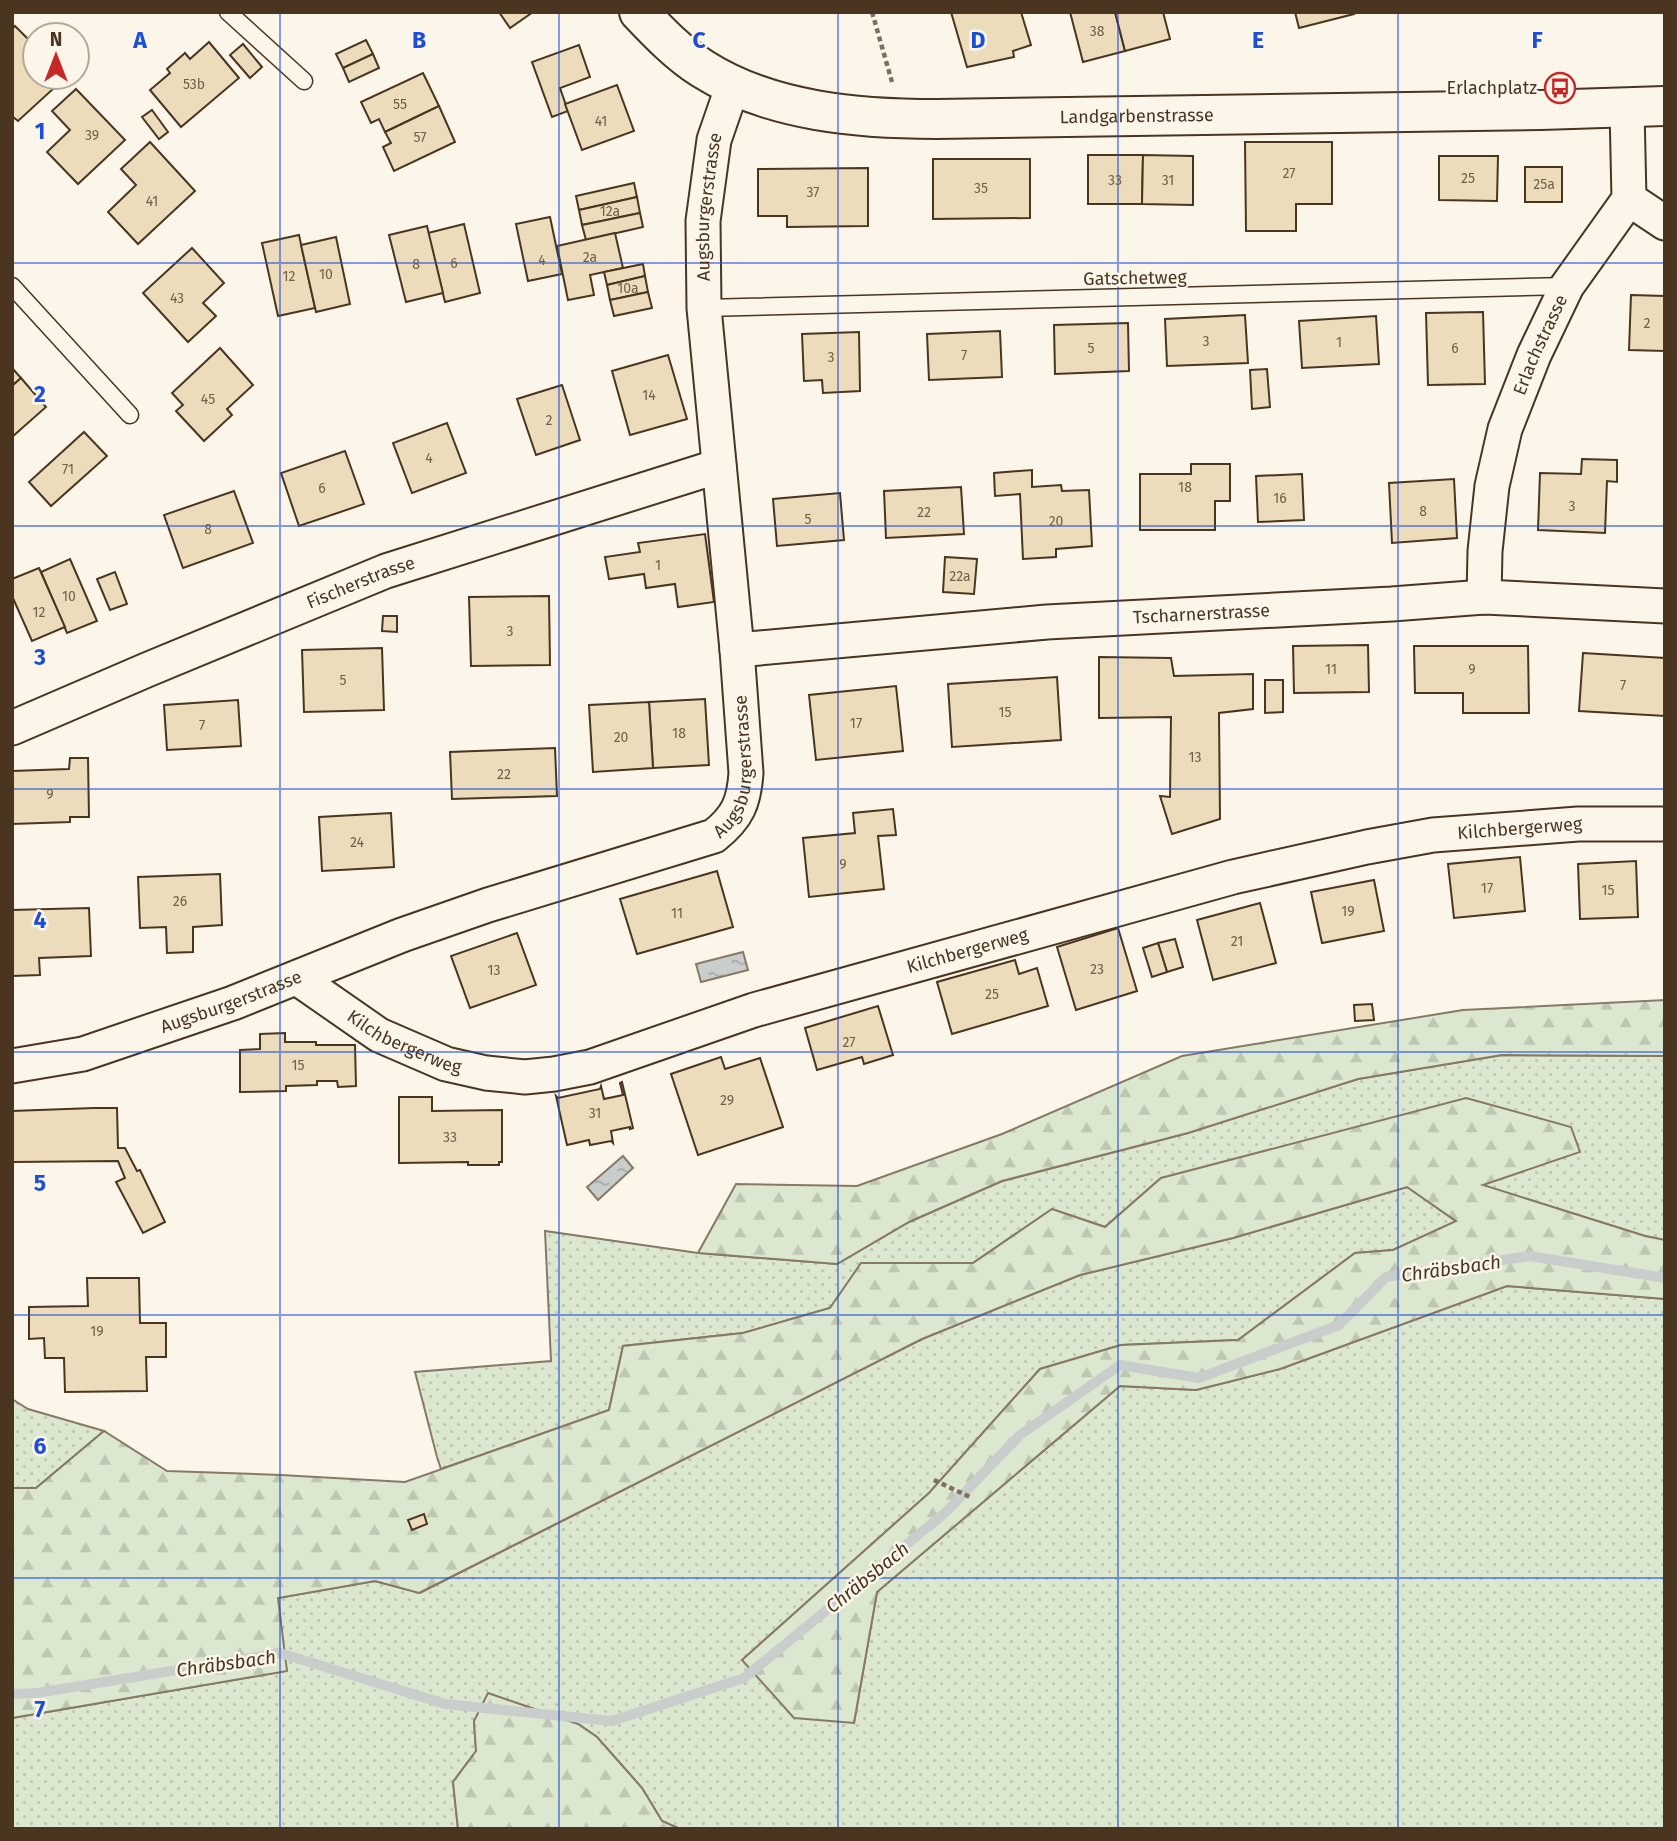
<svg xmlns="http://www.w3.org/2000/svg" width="1677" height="1841" font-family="'Fira Sans',sans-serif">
<defs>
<pattern id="grass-dots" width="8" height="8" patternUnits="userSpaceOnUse" patternTransform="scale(1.75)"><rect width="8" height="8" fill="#dce7d0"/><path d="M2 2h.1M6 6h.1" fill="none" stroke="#bec7b2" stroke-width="1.8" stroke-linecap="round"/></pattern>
<pattern id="forest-firs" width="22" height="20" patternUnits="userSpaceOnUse" patternTransform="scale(1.75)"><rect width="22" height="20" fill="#dce7d0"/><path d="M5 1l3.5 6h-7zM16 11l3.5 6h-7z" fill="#bec7b2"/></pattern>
<pattern id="water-ripples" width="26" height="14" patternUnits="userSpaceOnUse" patternTransform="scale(1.75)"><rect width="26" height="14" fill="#c9cecd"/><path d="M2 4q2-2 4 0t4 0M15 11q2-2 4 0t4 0" fill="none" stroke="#a5a8a6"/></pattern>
</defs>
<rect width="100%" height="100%" fill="#fbf6e9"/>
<g fill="url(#grass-dots)" stroke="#887966" stroke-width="2">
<path d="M1502 1055 1665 1056V1240L1645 1236 1481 1185 1579 1151 1161 1178 1105 1227 1052 1209 973 1263H862L830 1308 743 1333 623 1346 609 1410 441 1469 437 1457 415 1372 551 1361 545 1231 698 1253 837 1264 909 1222 1002 1181 1188 1133 1358 1079Z"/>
<path d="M1407 1187 1457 1222 1393 1250 1355 1253 1238 1340 1121 1345 1040 1369 929 1493 742 1660 854 1723 877 1592 1120 1386 1196 1390 1280 1369 1507 1286 1665 1299V1829H680L662 1821 642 1788 597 1737 578 1724 516 1703 474 1721 476 1751 453 1782 458 1829H12V1718L286 1671 278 1598 375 1581 420 1593 922 1339 1080 1275 1233 1238Z"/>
<path d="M12 1399 28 1409 104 1431 36 1488H12Z"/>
</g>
<g fill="url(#forest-firs)" stroke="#887966" stroke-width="2">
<path d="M1665 1000V1056L1502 1055 1358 1079 1188 1133 1002 1181 909 1222 837 1264 698 1253 736 1184 857 1186 1002 1134 1182 1056 1463 1010Z"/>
<path d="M1466 1098 1571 1127 1580 1152 1483 1185 1645 1236 1665 1240V1299L1507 1286 1280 1369 1196 1390 1120 1386 877 1592 854 1723 794 1718 742 1660 929 1493 1040 1369 1121 1345 1238 1340 1355 1253 1393 1250 1456 1221 1407 1187 1233 1238 1080 1275 922 1339 419 1593 375 1581 278 1598 287 1671 12 1718V1488H36L104 1431 167 1471 281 1475 405 1482 609 1410 623 1346 743 1333 830 1308 861 1263H973L1052 1209 1105 1227 1161 1178Z"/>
<path d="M488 1693 578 1724 597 1737 642 1788 662 1821 680 1829H458L453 1782 476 1751 474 1721Z"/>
</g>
<g fill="url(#water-ripples)" stroke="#887966" stroke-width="2">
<path d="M743 952 748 970 701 982 696 964Z"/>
<path d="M623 1156 633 1168 598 1200 587 1187Z"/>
</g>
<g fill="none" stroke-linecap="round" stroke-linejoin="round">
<path stroke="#c9cecd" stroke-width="10" d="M12 1694 37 1693 280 1653 445 1704 612 1721 744 1678 946 1512 1020 1435 1120 1365 1199 1378 1339 1325 1386 1277 1530 1256 1665 1278"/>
</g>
<g fill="#ecdcbc" stroke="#4a3520" stroke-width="2">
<path d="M499 12H533L510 28Z"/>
<path d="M951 12H1021L1031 45 1013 51 1014 57 967 67Z"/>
<path d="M1070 12H1115L1125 51 1083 62Z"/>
<path d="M1115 12H1163L1170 39 1125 51Z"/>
<path d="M1295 12H1353L1354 14 1299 28Z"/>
<path d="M15 26 35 46V77L65 78 18 121 12 116V29Z"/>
<path d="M366 40 373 54 343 68 336 54Z"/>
<path d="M209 42 239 78 181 127 150 90 170 73 167 69 185 53 190 59Z"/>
<path d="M243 44 262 67 250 78 230 55Z"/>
<path d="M579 45 590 77 560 88 568 111 552 117 532 62Z"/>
<path d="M373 54 379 68 349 82 343 68Z"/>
<path d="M423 73 439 106 385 132 379 119 371 123 361 102Z"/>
<path d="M617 85 634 131 582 150 565 104Z"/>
<path d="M76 89 125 140 78 184 47 152 70 130 52 111Z"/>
<path d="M439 106 455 142 394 171 383 147 391 143 385 132Z"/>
<path d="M152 110 168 132 159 139 142 117Z"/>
<path d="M150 142 195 191 138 244 108 212 136 185 121 169Z"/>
<path d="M1245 142H1332V204H1296V231H1246Z"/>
<path d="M1088 155H1143L1142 204H1088Z"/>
<path d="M1143 155 1193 156V205L1142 204Z"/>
<path d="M1439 156H1498L1497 201 1439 200Z"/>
<path d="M933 159H1030V218L933 219Z"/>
<rect x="1525" y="167" width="37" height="35"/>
<path d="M868 168V226L787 227V216H758V169Z"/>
<path d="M634 183 637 197 579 210 576 196Z"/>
<path d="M637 197 640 213 582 225 579 210Z"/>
<path d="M640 213 643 227 586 240 582 225Z"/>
<path d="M550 217 562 274 528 281 516 224Z"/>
<path d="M464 224 480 293 445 302 428 233Z"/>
<path d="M427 226 443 293 406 302 389 235Z"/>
<path d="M615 233 623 268 590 275 594 295 568 300 557 246Z"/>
<path d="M299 235 315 308 278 316 262 243Z"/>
<path d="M336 237 350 304 316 312 301 245Z"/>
<path d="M192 248 224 283 203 303 216 316 188 342 143 293Z"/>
<path d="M643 264 645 276 607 285 604 272Z"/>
<path d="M645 276 648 292 610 300 607 285Z"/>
<path d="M648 292 652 308 614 316 610 300Z"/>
<path d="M1631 295 1665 296V351L1629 350Z"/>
<path d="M1483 312 1485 384 1428 385 1426 313Z"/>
<path d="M1245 315 1248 363 1167 366 1165 319Z"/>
<path d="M1376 316 1379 364 1302 368 1299 321Z"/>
<path d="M1128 323 1129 371 1055 374 1054 325Z"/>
<path d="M1000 331 1002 377 929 380 927 334Z"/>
<path d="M859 332 860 391 823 393 822 380 804 381 802 334Z"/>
<path d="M220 348 253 385 227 409 232 415 204 441 176 411 183 405 172 393Z"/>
<path d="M668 355 687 419 630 435 612 371Z"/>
<path d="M12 368 21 378 12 386Z"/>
<path d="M1267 369 1270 407 1252 409 1250 370Z"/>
<path d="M21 378 46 407 12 437V386Z"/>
<path d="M562 385 580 440 536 455 517 399Z"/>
<path d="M447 423 466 473 412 493 393 443Z"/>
<path d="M84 432 107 456 51 506 29 482Z"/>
<path d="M345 451 364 504 299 526 281 473Z"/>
<path d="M1582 459 1617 460V482L1607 481 1605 533 1538 530 1540 473 1581 474Z"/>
<path d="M1191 464H1230V501H1215V530H1140V474H1191Z"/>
<path d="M1032 470V487L1061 485 1062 491 1089 490 1092 546 1056 549V557L1023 559 1020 494 995 496 994 473Z"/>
<path d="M1302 474 1304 520 1258 522 1256 476Z"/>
<path d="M1454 479 1457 538 1392 543 1389 483Z"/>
<path d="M961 487 964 534 886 538 884 491Z"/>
<path d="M234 491 253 543 183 568 164 515Z"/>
<path d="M840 493 844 540 777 546 773 499Z"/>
<path d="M705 534 714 602 678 607 675 584 646 588 644 574 609 579 605 557 640 552 638 543Z"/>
<path d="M945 557 977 559 974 594 943 592Z"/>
<path d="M70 559 97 621 67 633 41 572Z"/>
<path d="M39 568 65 627 32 641 12 596V579Z"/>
<path d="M115 572 127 604 110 610 97 579Z"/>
<path d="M549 596 550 665 471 666 469 597Z"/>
<path d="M383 616H397V632L382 631Z"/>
<path d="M1368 645 1369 692 1294 693 1293 646Z"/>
<path d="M1414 646H1528L1529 713H1463V693H1415Z"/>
<path d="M382 648 384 710 304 712 302 650Z"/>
<path d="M1583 653 1665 658V716L1579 711Z"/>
<path d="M1099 657 1171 658 1174 676 1253 674V709L1219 713 1220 819 1172 834 1160 796 1170 797 1171 717 1099 718Z"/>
<path d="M1057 677 1061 740 952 747 948 684Z"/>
<path d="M1265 680H1283V712L1265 713Z"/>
<path d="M896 686 903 751 816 760 809 695Z"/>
<path d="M705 699 709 765 653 768 649 702Z"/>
<path d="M238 700 241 746 167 750 164 705Z"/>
<path d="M649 702 653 768 593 772 589 705Z"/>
<path d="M555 748 557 796 452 799 450 752Z"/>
<path d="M70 758H88L89 817H70V822L12 824V771L69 769Z"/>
<path d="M893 809 896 835 878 836 884 889 809 897 803 838 855 833 853 813Z"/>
<path d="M391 813 394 867 322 871 319 817Z"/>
<path d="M1520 857 1525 911 1454 918 1448 864Z"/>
<path d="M1636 861 1638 917 1580 919 1578 864Z"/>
<path d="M717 871 733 927 637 954 620 899Z"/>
<path d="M220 874 222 925 193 927V952L167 953 166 927 140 928 138 877Z"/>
<path d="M1374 880 1384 931 1322 943 1311 892Z"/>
<path d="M1260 903 1276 963 1213 980 1197 920Z"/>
<path d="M89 908 91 956 39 958 40 975 12 976V910Z"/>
<path d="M1118 928 1137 991 1076 1010 1057 947Z"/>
<path d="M517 933 536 985 470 1008 451 956Z"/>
<path d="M1175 939 1183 967 1167 972 1158 943Z"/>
<path d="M1158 943 1167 972 1152 977 1143 948Z"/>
<path d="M1015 960 1019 974 1037 968 1048 1006 952 1034 937 982Z"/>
<path d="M1372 1004 1374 1020 1355 1021 1354 1005Z"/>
<path d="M878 1006 893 1055 864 1064 862 1057 817 1070 805 1028Z"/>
<path d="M285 1033V1042H316V1045H355L356 1086 338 1087 337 1081H317V1085L286 1086V1091L240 1092V1050L260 1049V1034Z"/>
<path d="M721 1057 725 1069 760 1058 783 1127 698 1155 671 1074Z"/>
<path d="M622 1082 633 1128 630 1129V1127L611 1131 613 1143 611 1141 590 1145 589 1140 567 1145 556 1096 558 1098 600 1089 601 1086 604 1099 623 1095 620 1083Z"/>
<path d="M399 1097H432V1111L502 1110V1162H499V1165H468V1162L399 1163Z"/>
<path d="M94 1108H117L118 1148H125L137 1171 140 1170 165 1222 143 1233 116 1182 125 1178 118 1161 12 1162V1111Z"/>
<path d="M87 1278H139L140 1323H166V1357H146L147 1391 65 1392 64 1358H45L44 1338 29 1339V1307L88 1306Z"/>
<path d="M424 1514 427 1524 412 1530 408 1520Z"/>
</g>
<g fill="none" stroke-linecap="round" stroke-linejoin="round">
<g stroke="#4a3520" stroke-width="19">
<g id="lane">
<path d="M228 12 304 81"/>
<path d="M12 286 130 415"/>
<path d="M704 308 1567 286"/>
</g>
</g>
<g stroke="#4a3520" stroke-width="37">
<g id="street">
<path d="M1629 199 1665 223"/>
<path id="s1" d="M1484 597 1485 551 1492 486 1505 429 1534 355 1567 286 1629 199 1627 109"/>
<path id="s2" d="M737 650 1047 622 1392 604 1484 597 1665 606"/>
<path id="s3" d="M12 728 149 669 386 571 719 466"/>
<path id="s4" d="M297 978 379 1035 446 1064 486 1073 525 1077 554 1074 590 1067 754 1010 1233 877 1367 847 1433 835 1578 824H1665"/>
<path id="s5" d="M12 1066 83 1054 233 1003 402 935 488 905 714 836C738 817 744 802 746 773L737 650 704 308 703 221 714 140 733 85"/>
</g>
</g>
<g stroke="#4a3520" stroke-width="42">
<g id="secondary">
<path id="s6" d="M639 12C658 32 679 54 703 69 771 112 859 119 937 119L1541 110 1665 106"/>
</g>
</g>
<g stroke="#7f6f5c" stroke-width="4.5" stroke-dasharray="5 3.5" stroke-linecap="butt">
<path d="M872 12 892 82"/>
<path d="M934 1480 972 1498"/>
</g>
<use href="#lane" stroke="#fbf6e9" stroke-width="16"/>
<use href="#street" stroke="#fbf6e9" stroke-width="33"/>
<use href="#secondary" stroke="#fbf6e9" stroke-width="38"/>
</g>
<path fill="none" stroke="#1d4ed8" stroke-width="2" stroke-opacity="0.55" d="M280 12V1829M559 12V1829M838 12V1829M1118 12V1829M1398 12V1829M12 263H1665M12 526H1665M12 789H1665M12 1052H1665M12 1315H1665M12 1578H1665"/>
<defs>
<g id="bus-ring" transform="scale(1.575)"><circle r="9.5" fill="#fbf6e9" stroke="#c62828" stroke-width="1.5"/><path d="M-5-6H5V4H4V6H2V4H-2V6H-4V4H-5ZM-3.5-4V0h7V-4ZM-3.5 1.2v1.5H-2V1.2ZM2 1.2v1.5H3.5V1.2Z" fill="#c62828"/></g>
</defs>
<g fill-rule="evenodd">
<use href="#bus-ring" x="1560" y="88"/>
</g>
<g text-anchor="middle" stroke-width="5" stroke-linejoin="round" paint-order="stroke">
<g font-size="14" fill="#725f47">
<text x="1097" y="36">38</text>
<text x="194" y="89">53b</text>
<text x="400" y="109">55</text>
<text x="601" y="126">41</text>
<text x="92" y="140">39</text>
<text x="420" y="142">57</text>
<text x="1289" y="178">27</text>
<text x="1468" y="183">25</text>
<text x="1115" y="185">33</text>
<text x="1168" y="185">31</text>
<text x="1544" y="189">25a</text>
<text x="981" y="193">35</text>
<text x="813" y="197">37</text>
<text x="152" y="206">41</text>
<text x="610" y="216">12a</text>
<text x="590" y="262">2a</text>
<text x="542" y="265">4</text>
<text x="454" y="268">6</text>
<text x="416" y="269">8</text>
<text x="326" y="279">10</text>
<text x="289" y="281">12</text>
<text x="628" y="293">10a</text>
<text x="177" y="303">43</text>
<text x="1647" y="328">2</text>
<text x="1206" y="346">3</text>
<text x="1339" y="347">1</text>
<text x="1091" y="353">5</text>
<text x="1455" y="353">6</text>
<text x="964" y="360">7</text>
<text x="831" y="362">3</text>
<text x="649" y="400">14</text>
<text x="208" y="404">45</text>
<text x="549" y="425">2</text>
<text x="429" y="463">4</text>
<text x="68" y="474">71</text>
<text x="1185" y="492">18</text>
<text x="322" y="493">6</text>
<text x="1280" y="503">16</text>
<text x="1572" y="511">3</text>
<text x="1423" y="516">8</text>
<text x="924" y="517">22</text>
<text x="808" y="524">5</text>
<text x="1056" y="526">20</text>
<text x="208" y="534">8</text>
<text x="658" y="570">1</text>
<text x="960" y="581">22a</text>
<text x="69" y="601">10</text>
<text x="39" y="617">12</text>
<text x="510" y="636">3</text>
<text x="1331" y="674">11</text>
<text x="1472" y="674">9</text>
<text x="343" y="685">5</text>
<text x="1623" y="690">7</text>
<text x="1005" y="717">15</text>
<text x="856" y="728">17</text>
<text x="202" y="730">7</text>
<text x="679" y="738">18</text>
<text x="621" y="742">20</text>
<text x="1195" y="762">13</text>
<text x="504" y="779">22</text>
<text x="50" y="799">9</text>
<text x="357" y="847">24</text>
<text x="843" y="869">9</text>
<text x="1487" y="893">17</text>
<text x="1608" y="895">15</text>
<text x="180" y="906">26</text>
<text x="1348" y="916">19</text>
<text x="677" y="918">11</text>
<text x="1237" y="946">21</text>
<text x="1097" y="974">23</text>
<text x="494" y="975">13</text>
<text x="992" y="999">25</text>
<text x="849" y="1047">27</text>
<text x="298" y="1070">15</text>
<text x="727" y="1105">29</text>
<text x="595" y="1118">31</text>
<text x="450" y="1142">33</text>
<text x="97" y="1336">19</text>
</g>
<g font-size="18" fill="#4a3520" stroke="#fbf6e9" text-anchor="end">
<text x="1537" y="94">Erlachplatz</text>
</g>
<g font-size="18" fill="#4a3520" stroke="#fbf6e9">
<text dy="6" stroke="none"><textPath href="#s6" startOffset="528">Landgarbenstrasse</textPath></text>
<text dy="6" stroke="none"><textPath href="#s5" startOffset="1382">Augsburgerstrasse</textPath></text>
<text transform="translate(1135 278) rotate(-1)" y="6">Gatschetweg</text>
<text dy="6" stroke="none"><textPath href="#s1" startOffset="261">Erlachstrasse</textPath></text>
<text dy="6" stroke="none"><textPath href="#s3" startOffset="378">Fischerstrasse</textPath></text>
<text dy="6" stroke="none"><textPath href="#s2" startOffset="466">Tscharnerstrasse</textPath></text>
<text dy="6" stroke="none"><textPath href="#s5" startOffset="817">Augsburgerstrasse</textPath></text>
<text dy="6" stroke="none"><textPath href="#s4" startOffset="1281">Kilchbergerweg</textPath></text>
<text dy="6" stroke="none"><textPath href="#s4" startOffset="714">Kilchbergerweg</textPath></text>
<text dy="6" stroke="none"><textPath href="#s5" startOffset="229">Augsburgerstrasse</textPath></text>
<text dy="6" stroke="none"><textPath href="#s4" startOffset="126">Kilchbergerweg</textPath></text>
</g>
<g font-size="19" font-style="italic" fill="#4a3520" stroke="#fbf6e9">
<text transform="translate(1451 1268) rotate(-8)" y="7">Chräbsbach</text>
<text transform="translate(867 1577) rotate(-39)" y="7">Chräbsbach</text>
<text transform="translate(226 1663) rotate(-8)" y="7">Chräbsbach</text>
</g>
</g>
<g font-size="23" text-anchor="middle" font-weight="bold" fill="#1d4ed8" stroke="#fbf6e9" stroke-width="5" stroke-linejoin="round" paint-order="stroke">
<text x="140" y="48">A</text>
<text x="419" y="48">B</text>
<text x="699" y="48">C</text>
<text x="978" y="48">D</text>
<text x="1258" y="48">E</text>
<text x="1537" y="48">F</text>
<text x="40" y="139">1</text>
<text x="40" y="402">2</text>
<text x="40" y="665">3</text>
<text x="40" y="928">4</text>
<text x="40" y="1191">5</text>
<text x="40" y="1454">6</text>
<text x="40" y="1717">7</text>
</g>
<rect width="1677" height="1841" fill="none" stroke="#4a3520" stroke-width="28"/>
<g transform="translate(56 56)"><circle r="33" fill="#fbf6e9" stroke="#b4a999" stroke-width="2"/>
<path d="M0-5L12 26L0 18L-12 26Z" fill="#c62828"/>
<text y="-10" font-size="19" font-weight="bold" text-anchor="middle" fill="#4a3520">N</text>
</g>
</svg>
